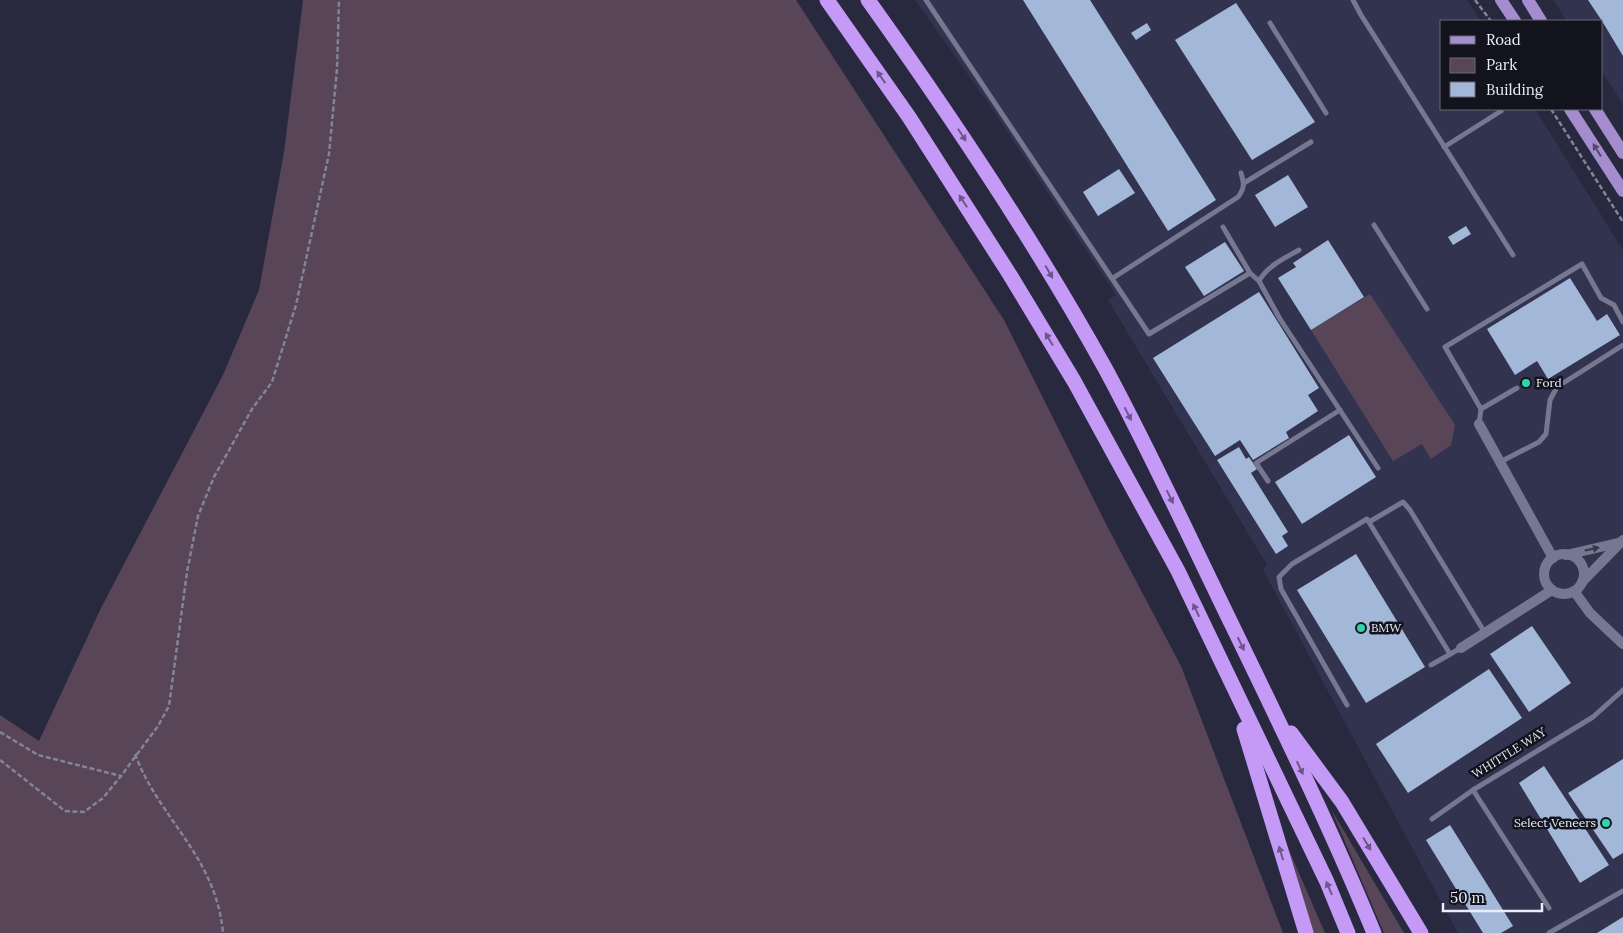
<svg xmlns="http://www.w3.org/2000/svg" width="1623" height="933" font-family="Lora,serif">
<rect width="100%" height="100%" fill="#28293f"/>
<g fill="#32334f">
<path d="M915 0H1467L1481 21H1442V109H1535L1623 250V933H1458L1263 570 1267 565 1108 300 1116 295 988 103Z"/>
<path d="M1553 0H1623V104L1602 72V21H1567Z"/>
</g>
<g fill="#584558">
<path d="M303 0H796L1004 320 1107 526 1181 666 1283 933H0V715L39 741 101 608 223 375 259 290 284 152Z"/>
<path d="M1370 294 1455 425 1451 445 1431 459 1422 444 1393 461 1311 330Z"/>
<path d="M1331 809 1404 933H1384Z"/>
<path d="M1272 811 1325 933H1312Z"/>
</g>
<g fill="#a3b8d9">
<path d="M1023 0H1090L1216 200 1168 231Z"/>
<path d="M1588 0H1623V56L1602 21Z"/>
<path d="M1236 3 1315 122 1252 160 1175 40Z"/>
<path d="M1147 23 1151 30 1136 40 1131 33Z"/>
<path d="M1119 169 1135 193 1098 216 1083 192Z"/>
<path d="M1288 175 1308 207 1275 227 1255 195Z"/>
<path d="M1466 226 1471 234 1453 245 1448 237Z"/>
<path d="M1328 240 1364 297 1311 330 1278 278 1296 267 1293 263Z"/>
<path d="M1225 242 1244 271 1204 296 1185 267Z"/>
<path d="M1570 278 1597 321 1607 314 1620 335 1548 379 1537 361 1515 375 1487 329Z"/>
<path d="M1259 292 1319 388 1308 395 1318 411 1286 432 1289 438 1253 460 1240 440 1215 456 1153 358Z"/>
<path d="M1349 435 1376 477 1302 524 1275 482Z"/>
<path d="M1239 447 1246 459 1249 457 1257 469 1251 473 1288 532 1282 536 1288 546 1276 554 1217 460Z"/>
<path d="M1356 554 1425 667 1366 703 1297 590Z"/>
<path d="M1532 626 1571 683 1529 712 1490 654Z"/>
<path d="M1489 669 1522 718 1408 793 1376 744Z"/>
<path d="M1623 759V853L1613 859 1568 793Z"/>
<path d="M1544 766 1609 865 1580 883 1519 783Z"/>
<path d="M1450 825 1513 926 1501 933H1483L1426 840Z"/>
<path d="M1623 917V933H1597Z"/>
</g>
<g fill="none" stroke-linecap="round" stroke-linejoin="round">
<g stroke="#838497" stroke-width="2.5" stroke-dasharray="5 2.5" stroke-linecap="butt">
<path d="M1475 0 1491 21"/>
<path d="M1551 109 1623 222"/>
<path d="M0 732 38 755 121 776"/>
<path d="M135 754C159 819 216 856 223 933"/>
<path d="M0 760 65 811 84 812 103 798 121 776 158 726 169 706 187 572 198 516 214 477 252 409 272 382 296 305 329 154 337 69 339 0"/>
</g>
<g stroke="#767791" stroke-width="5">
<path d="M926 0 1149 334 1250 273"/>
<path d="M1353 0 1361 15 1513 255"/>
<path d="M1270 23 1326 113"/>
<path d="M1444 147 1501 111"/>
<path d="M1244 183 1311 142"/>
<path d="M1374 225 1427 309"/>
<path d="M1223 227 1250 273 1259 281 1280 319 1378 468"/>
<path d="M1113 278 1238 197C1245 188 1244 183 1241 173"/>
<path d="M1259 281C1267 266 1285 258 1299 250"/>
<path d="M1481 409 1445 347 1582 264 1601 298 1614 305 1623 322"/>
<path d="M1479 424 1481 409 1517 388"/>
<path d="M1500 462 1539 442 1546 434 1550 400 1557 387 1623 345"/>
<path d="M1268 481 1256 463 1340 410"/>
<path d="M1369 522 1403 502 1410 510 1485 633"/>
<path d="M1431 665 1461 648"/>
<path d="M1347 705 1281 589 1279 577 1292 564 1367 519 1450 654"/>
<path d="M1432 819 1473 790"/>
<path d="M1549 908 1473 790 1593 717 1623 690"/>
<path d="M1549 933 1623 891"/>
</g>
<g stroke="#767791" stroke-width="10">
<path d="M1479 424 1553 558"/>
<circle cx="1564" cy="574" r="20"/>
<path d="M1566 555 1618 543"/>
<path d="M1582 582 1623 540"/>
<path d="M1574 591 1590 613 1623 644"/>
<path d="M1461 648 1552 590"/>
</g>
<g stroke="#a58cce" stroke-width="12">
<path d="M1501 0 1515 21"/>
<path d="M1528 0 1541 21"/>
<path d="M1570 109 1623 191"/>
<path d="M1595 109 1623 153"/>
</g>
<g stroke="#c59af7" stroke-width="15">
<path d="M827 0 909 117 1010 275 1074 381 1178 571 1327 882 1348 933"/>
<path d="M868 0C953 119 1034 240 1105 368 1151 453 1191 541 1233 627 1282 728 1331 829 1374 933"/>
<path d="M1244 729 1306 933"/>
<path d="M1291 733 1342 802 1421 933"/>
</g>
</g>
<defs><path id="oneway-solid" d="M-6-.8H1V-3.2L6.5 0L1 3.2V.8H-6Z" transform="scale(1.25)"/></defs>
<g fill="#6c568a">
<use href="#oneway-solid" transform="translate(881 77) rotate(-125)"/>
<use href="#oneway-solid" transform="translate(962 135) rotate(57)"/>
<use href="#oneway-solid" transform="translate(963 201) rotate(-123)"/>
<use href="#oneway-solid" transform="translate(1049 272) rotate(60)"/>
<use href="#oneway-solid" transform="translate(1049 339) rotate(-121)"/>
<use href="#oneway-solid" transform="translate(1128 414) rotate(63)"/>
<use href="#oneway-solid" transform="translate(1170 497) rotate(64)"/>
<use href="#oneway-solid" transform="translate(1196 610) rotate(-115)"/>
<use href="#oneway-solid" transform="translate(1241 644) rotate(64)"/>
<use href="#oneway-solid" transform="translate(1300 768) rotate(65)"/>
<use href="#oneway-solid" transform="translate(1367 844) rotate(59)"/>
<use href="#oneway-solid" transform="translate(1281 853) rotate(-107)"/>
<use href="#oneway-solid" transform="translate(1329 888) rotate(-113)"/>
</g>
<use fill="#55496d" href="#oneway-solid" transform="translate(1597 150) rotate(-122)"/>
<use fill="#363646" href="#oneway-solid" transform="translate(1592 549) rotate(-12)"/>
<g fill="#30d4aa" stroke="#13131d" stroke-width="2">
<circle cx="1526" cy="383" r="5"/>
<circle cx="1361" cy="628" r="5"/>
<circle cx="1606" cy="823" r="5"/>
</g>
<g text-anchor="middle" stroke-width="5" stroke-linejoin="round" paint-order="stroke">
<g font-size="12" fill="#ebecfb" stroke="#13131d" text-anchor="start">
<text x="1536" y="387">Ford</text>
<text x="1371" y="632">BMW</text>
<text x="1596" y="827" text-anchor="end">Select Veneers</text>
</g>
<g font-size="12" fill="#ebecfb" stroke="#13131d">
<text transform="translate(1509 753) rotate(-32)" y="4">WHITTLE WAY</text>
</g>
</g>
<rect x="1440" y="20" width="162" height="90" fill="#13131d" stroke="#696a76"/>
<rect x="1450" y="36" width="25" height="8" fill="#a58cce" stroke="#696a76"/>
<text x="1486" y="45" font-size="15" fill="#ebecfb">Road</text>
<rect x="1450" y="58" width="25" height="15" fill="#584558" stroke="#696a76"/>
<text x="1486" y="70" font-size="15" fill="#ebecfb">Park</text>
<rect x="1450" y="82" width="25" height="15" fill="#a3b8d9" stroke="#696a76"/>
<text x="1486" y="95" font-size="15" fill="#ebecfb">Building</text>
<path d="M1443 903v8h99v-8" fill="none" stroke="#ebecfb" stroke-width="2.5"/>
<text x="1450" y="903" font-size="15" fill="#ebecfb" stroke="#13131d" stroke-width="4" paint-order="stroke">50 m</text>
</svg>
